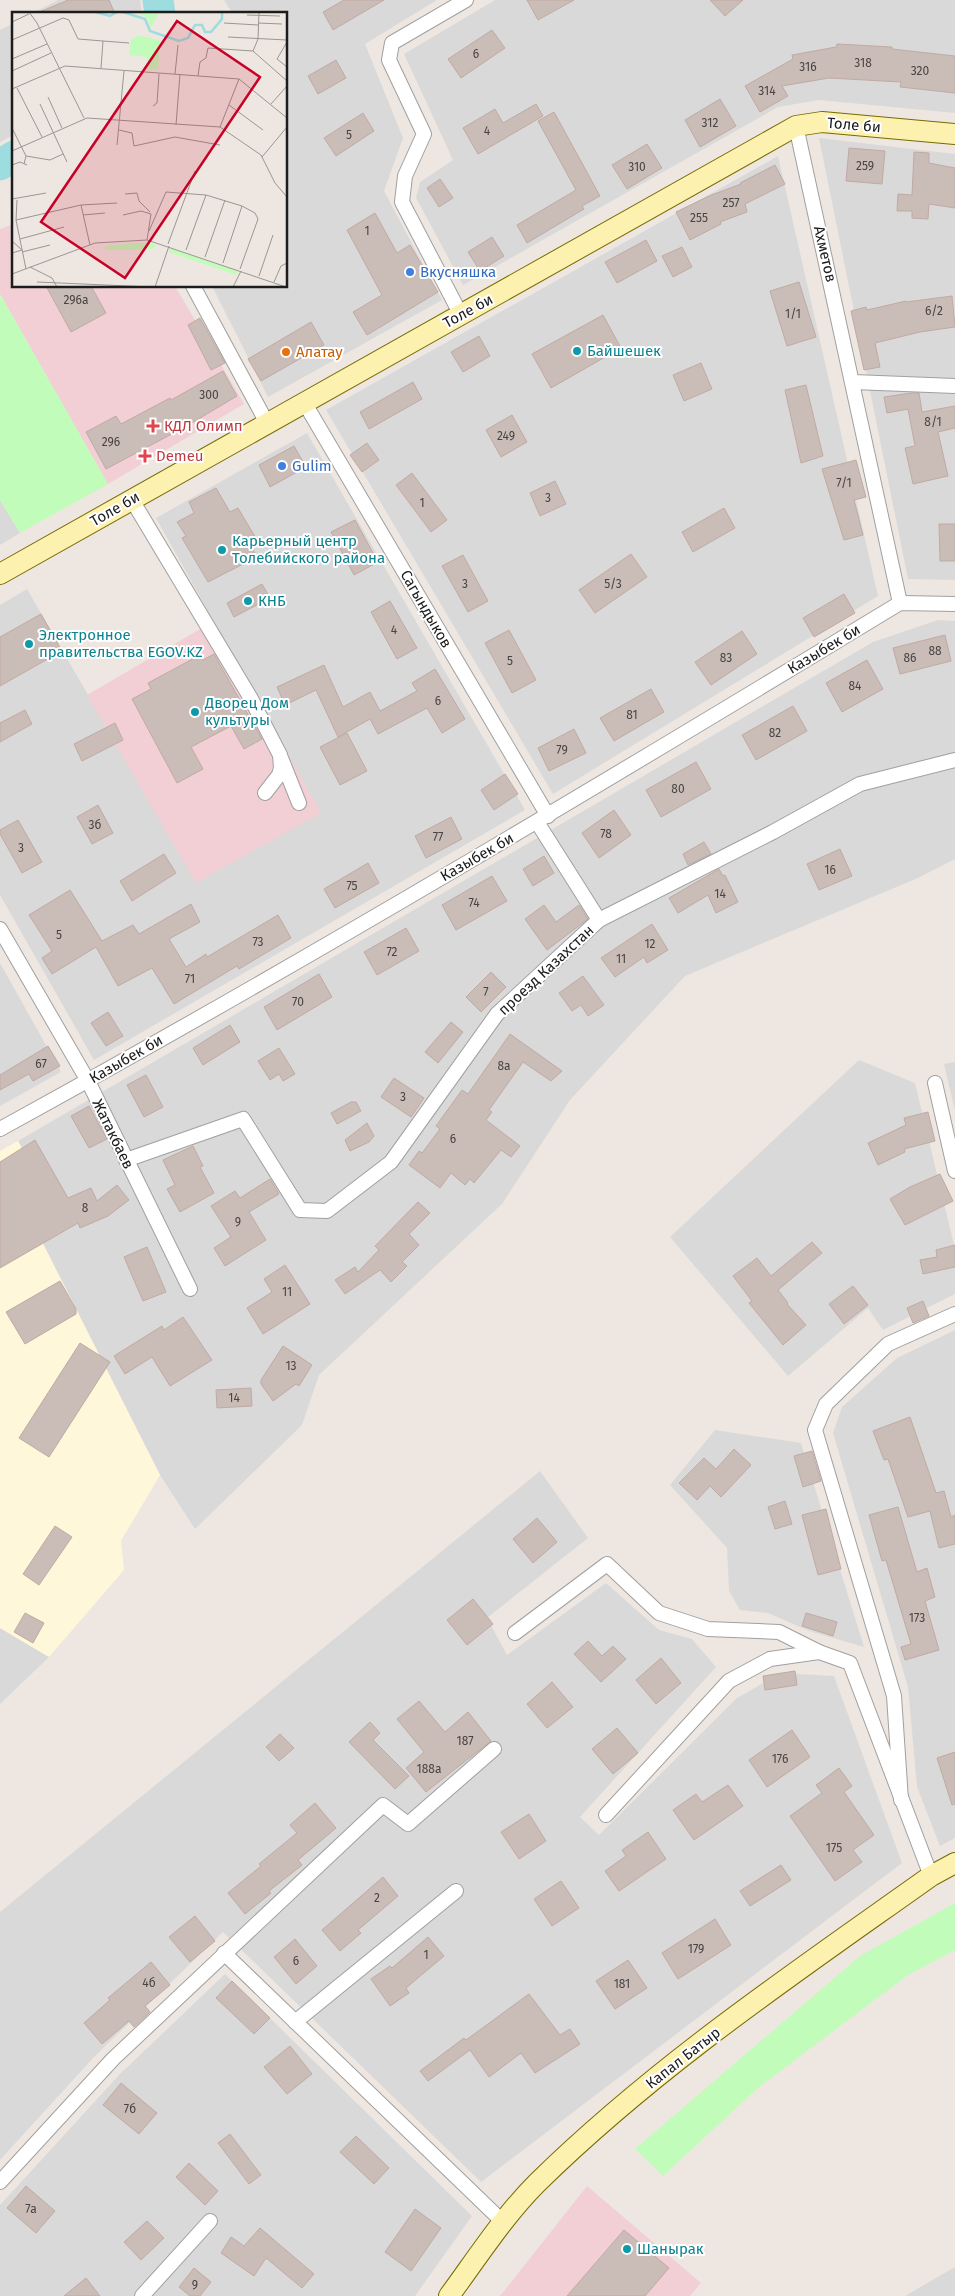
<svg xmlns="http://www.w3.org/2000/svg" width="955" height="2296" font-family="'Fira Sans',sans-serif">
<rect width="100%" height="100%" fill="#eee7e1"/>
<g fill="#dad9d9">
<path d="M58 0H140L142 14H31Z"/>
<path d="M224 0H437L365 44 403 138 384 191 442 300 268 397 212 286H286V14H233Z"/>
<path d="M495 0H955V113L819 100 778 107 463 285 416 198 420 182 453 160 404 54Z"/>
<path d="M14 23V135L0 142V30Z"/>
<path d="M819 138 955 154V580L908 579Z"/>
<path d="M778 156 878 596 553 794 326 410Z"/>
<path d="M307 433 525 810 94 1060 0 895V605L27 589 196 882 320 812 156 518Z"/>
<path d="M0 500 20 533 0 545Z"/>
<path d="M938 620 955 621V859L918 878 685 976 570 1100 502 1204 319 1375 302 1425 195 1529 160 1475 27 1212 51 1201 18 1141 873 642Z"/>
<path d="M0 963 61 1072 0 1106Z"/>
<path d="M859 1060 915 1083 955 1249V1294L883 1330 868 1308 788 1376 670 1237Z"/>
<path d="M955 1062V1111L944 1064Z"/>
<path d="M955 1330V1838L940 1846 917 1787 908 1687 833 1433 842 1407 897 1358Z"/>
<path d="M715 1430 801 1443 864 1647 809 1631 768 1613 740 1610 729 1591 727 1548 670 1485Z"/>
<path d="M540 1471 588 1538 487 1618 507 1655 606 1583 659 1630 692 1639 716 1667 580 1817 599 1835 737 1698 781 1673 834 1676 902 1863 481 2182 223 1932 94 2057 0 2160V1912Z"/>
<path d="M0 1628 49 1657 0 1704Z"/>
<path d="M225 1974 472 2216 415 2296H0V2205L120 2074Z"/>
<path d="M955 2267V2296H905Z"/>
</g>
<g fill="#f1cfd4">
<path d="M14 224V286H175L244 404 108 484 0 294V229Z"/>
<path d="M214 621 321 813 196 883 87 695Z"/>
<path d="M587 2186 701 2283 690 2296H500Z"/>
</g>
<path fill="#fff7d9" d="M18 1141 51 1201 27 1212 160 1475 121 1541 124 1570 49 1657 0 1628V1151Z"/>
<g fill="#c2fcba">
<path d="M0 294 108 484 20 533 0 500Z"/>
<path d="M955 1903V1950L908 1975 759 2087 663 2176 635 2149 860 1956Z"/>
</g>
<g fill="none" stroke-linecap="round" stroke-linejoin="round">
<g stroke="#9edddf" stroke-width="31">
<path d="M158 0 160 14"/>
<path d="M0 165 14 156"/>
</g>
</g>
<g fill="#cabcb7" stroke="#c1aaa3">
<path d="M68 0H109L115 14H35Z"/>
<path d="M344 0H384L333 30 323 12Z"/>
<path d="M527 0H574L538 20Z"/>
<path d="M710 0H743L725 16Z"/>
<path d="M492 30 505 48 461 78 448 59Z"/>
<path d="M837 44 892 47V49L955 56V93L900 87 901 82 829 78 782 86 788 96 760 112 745 86 793 59 792 55 836 47Z"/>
<path d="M336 60 346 78 318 94 308 76Z"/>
<path d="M720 99 736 126 700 147 685 120Z"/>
<path d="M536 104 543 116 478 154 463 128 495 109 503 123Z"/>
<path d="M554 112 600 196 582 206 584 209 527 243 517 225 576 190 538 121Z"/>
<path d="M363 113 374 131 336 156 324 138Z"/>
<path d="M647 144 662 168 627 189 612 165Z"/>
<path d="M849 148 885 151 882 184 846 181Z"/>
<path d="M914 152 929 153V163L955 168V208L929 204 928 219 912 218V211H897L898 194 912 195Z"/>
<path d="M775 165 785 184 745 204 747 212 720 222 721 224 690 240 676 212 709 196 741 184 740 183Z"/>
<path d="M440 179 453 198 439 207 427 188Z"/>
<path d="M375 213 397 253 410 245 438 292 367 335 353 312 382 295 347 230Z"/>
<path d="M492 237 504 256 480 271 468 252Z"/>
<path d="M646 240 657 261 617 283 605 262Z"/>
<path d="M682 247 692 267 673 277 662 256Z"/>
<path d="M799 282 816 337 787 346 770 291Z"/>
<path d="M46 286H91L106 313 71 332Z"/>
<path d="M952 296 955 327 920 332 875 343 880 367 864 370 851 311 866 307 867 310 906 301V302Z"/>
<path d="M603 315 621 348 551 388 532 354Z"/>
<path d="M200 318 225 363 211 370 188 325Z"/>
<path d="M311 322 324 345 261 381 248 359Z"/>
<path d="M479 336 490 356 463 372 451 352Z"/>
<path d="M701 363 712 389 684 401 673 375Z"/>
<path d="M223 371 237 396 185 427 106 469 86 432 116 416 121 424 170 398 171 400Z"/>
<path d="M413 382 422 399 369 429 360 412Z"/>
<path d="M806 385 823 456 801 463 785 390Z"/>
<path d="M911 393H919L922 412 955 406V428L938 432 948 476 913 484 905 448 915 446 908 409 887 413 884 397Z"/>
<path d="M512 415 527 442 501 457 486 430Z"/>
<path d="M367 443 379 460 362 472 350 455Z"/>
<path d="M294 446 306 467 270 487 259 465Z"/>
<path d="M856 460 866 497 854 500 863 535 844 540 822 469Z"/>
<path d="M412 473 447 520 431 532 396 485Z"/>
<path d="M555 481 566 504 540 516 530 493Z"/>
<path d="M216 488 230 512 238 508 257 540 250 544 257 557 208 582 182 538 186 536 177 522 194 513 189 502Z"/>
<path d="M724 508 735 528 693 552 682 532Z"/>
<path d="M355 520 378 562 354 575 331 532Z"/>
<path d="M939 524H955V561H940Z"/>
<path d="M631 554 647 577 595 613 579 590Z"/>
<path d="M463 555 488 601 468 612 442 566Z"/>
<path d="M262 584 270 598 234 617 227 603Z"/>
<path d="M844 594 855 613 814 637 803 618Z"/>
<path d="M390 601 417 648 397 659 371 612Z"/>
<path d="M41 614 62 651 0 686V637Z"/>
<path d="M509 630 536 680 512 693 485 643Z"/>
<path d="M742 631 757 654 711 685 695 662Z"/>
<path d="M945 635 951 661 900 674 893 648Z"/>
<path d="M214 654 262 739 244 749 231 726 191 747 203 769 177 783 132 699 151 689 148 683 200 655 203 660Z"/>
<path d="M867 660 883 689 842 712 826 683Z"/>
<path d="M324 665 343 707 370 692 380 711 417 691 412 683 435 669 465 719 442 733 427 708 378 734 370 719 338 737 316 690 285 705 277 687Z"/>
<path d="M651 689 664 712 614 741 600 718Z"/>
<path d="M793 706 807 731 756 760 742 735Z"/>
<path d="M25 710 32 724 0 742V723Z"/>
<path d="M115 723 123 740 82 761 74 744Z"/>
<path d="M574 729 586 753 549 771 538 748Z"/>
<path d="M347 733 367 771 340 785 320 747Z"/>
<path d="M696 762 711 789 661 817 646 790Z"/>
<path d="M505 774 518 794 494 810 481 790Z"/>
<path d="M98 805 113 833 92 844 77 817Z"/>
<path d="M614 810 631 835 599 858 582 833Z"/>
<path d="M451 817 462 839 426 858 415 836Z"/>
<path d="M18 820 42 862 22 873 0 834V830Z"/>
<path d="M704 842 711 854 688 865 683 854Z"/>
<path d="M840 849 852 876 819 890 807 864Z"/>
<path d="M164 854 176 873 132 901 120 881Z"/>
<path d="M544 856 554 873 533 886 523 869Z"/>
<path d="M368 863 379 883 335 908 324 889Z"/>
<path d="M719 869 723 876 725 875 738 902 716 913 708 895 678 913 669 898Z"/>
<path d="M492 876 507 901 456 930 442 905Z"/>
<path d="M70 890 102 941 133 925 139 934 191 904 200 922 169 939 186 967 206 954 207 957 278 915 291 938 239 969 237 966 174 1004 152 968 118 986 96 947 52 974 42 958 52 951 29 915Z"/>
<path d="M544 905 556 922 579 905 588 919 547 950 525 919Z"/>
<path d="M652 924 668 950 647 963 644 957 615 977 601 958Z"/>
<path d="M406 928 419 951 377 975 364 952Z"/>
<path d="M491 972 506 987 481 1012 466 997Z"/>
<path d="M319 974 332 997 277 1030 264 1007Z"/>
<path d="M583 976 604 1005 588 1016 581 1005 572 1011 559 993Z"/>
<path d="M108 1012 123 1036 106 1046 91 1023Z"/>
<path d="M451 1022 463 1032 438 1063 425 1052Z"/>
<path d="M230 1025 240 1042 203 1065 193 1048Z"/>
<path d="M510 1034 562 1071 551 1081 523 1062 489 1110 492 1112 486 1120 520 1146 511 1157 501 1150 474 1183 470 1179 465 1185 451 1173 440 1188 409 1165 419 1151 422 1153 440 1129 436 1126 462 1090 468 1094Z"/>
<path d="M48 1046 60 1066 33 1081 29 1074 0 1090V1075Z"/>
<path d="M279 1048 295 1074 283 1081 279 1074 270 1080 258 1061Z"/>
<path d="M146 1075 163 1107 144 1117 127 1085Z"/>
<path d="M394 1078 424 1098 411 1117 381 1097Z"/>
<path d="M351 1102H356L361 1111 337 1124 331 1113Z"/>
<path d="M89 1106 107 1139 89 1148 71 1116Z"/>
<path d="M928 1112 935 1141 904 1149 905 1152 878 1165 868 1143 906 1125 904 1118Z"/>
<path d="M367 1123 374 1136 369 1142 350 1151 345 1140Z"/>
<path d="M35 1140 68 1198 91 1188 97 1201 117 1185 129 1200 108 1216 80 1228 78 1223 0 1268V1162Z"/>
<path d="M193 1146 203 1166 200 1167 214 1193 180 1212 167 1189 175 1185 163 1160Z"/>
<path d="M940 1174 953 1201 905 1225 890 1199 910 1187Z"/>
<path d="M270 1179 279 1194 249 1212 266 1240 225 1266 214 1248 231 1237 211 1206 235 1191 240 1198Z"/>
<path d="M418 1202 430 1213 409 1234 419 1245 402 1262 407 1266 391 1282 380 1270 345 1294 335 1280 355 1267 358 1272 379 1250 375 1246Z"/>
<path d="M812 1242 822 1253 778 1290 788 1303 787 1304 806 1325 783 1345 749 1303 752 1301 733 1276 757 1258 771 1276Z"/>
<path d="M955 1245V1267L923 1274 920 1260 937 1257 936 1250Z"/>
<path d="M147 1247 166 1292 143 1301 124 1257Z"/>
<path d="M285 1265 310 1304 263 1334 247 1308 272 1292 264 1279Z"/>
<path d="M60 1281 76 1309V1314L25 1344 6 1312Z"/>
<path d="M853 1286 868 1305 844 1324 829 1304Z"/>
<path d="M923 1301 929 1316 913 1323 907 1308Z"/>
<path d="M183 1317 212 1360 170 1386 152 1357 125 1374 114 1356 162 1326 164 1330Z"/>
<path d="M80 1343 110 1362 49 1457 19 1438Z"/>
<path d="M283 1346 312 1365 299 1386 296 1384 273 1401 261 1384V1380Z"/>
<path d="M251 1388 252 1406 217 1408 216 1390Z"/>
<path d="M910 1417 936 1493 944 1491 951 1517 955 1515V1544L939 1548 930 1511 908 1517 888 1459 884 1460 873 1431Z"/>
<path d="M734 1449 751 1465 721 1497 710 1486 697 1500 679 1483 704 1458 716 1469Z"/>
<path d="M812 1451 821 1481 803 1487 794 1456Z"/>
<path d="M785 1501 792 1524 775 1529 768 1507Z"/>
<path d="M898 1507 917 1572 927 1568 935 1597 925 1601 939 1650 905 1660 901 1647 911 1644 886 1560 882 1561 869 1515Z"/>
<path d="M826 1509 841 1569 818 1575 802 1515Z"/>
<path d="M537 1518 557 1542 533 1563 513 1539Z"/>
<path d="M55 1526 72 1537 39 1585 23 1574Z"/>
<path d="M473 1599 493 1624 467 1645 447 1620Z"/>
<path d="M25 1613 44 1623 33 1643 14 1632Z"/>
<path d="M806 1613 837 1622 833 1636 802 1626Z"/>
<path d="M588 1641 602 1656 613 1646 626 1659 601 1682 574 1654Z"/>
<path d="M661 1658 681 1683 656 1704 636 1680Z"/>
<path d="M795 1671 797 1685 765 1690 763 1676Z"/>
<path d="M552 1682 573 1707 547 1728 527 1704Z"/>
<path d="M419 1701 445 1732 468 1712 491 1741 426 1792 406 1768 424 1752 397 1719Z"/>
<path d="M370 1722 380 1733 373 1740 409 1776 395 1789 349 1742Z"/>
<path d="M617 1728 638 1753 613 1774 592 1749Z"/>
<path d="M792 1730 810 1757 767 1787 749 1760Z"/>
<path d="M280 1734 294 1748 279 1761 266 1747Z"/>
<path d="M955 1752V1804L952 1805 937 1758Z"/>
<path d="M839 1768 852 1786 844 1792 874 1835 853 1850 862 1862 835 1881 790 1816 822 1793 816 1785Z"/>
<path d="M728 1785 743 1806 694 1840 673 1810 696 1794 702 1802Z"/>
<path d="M315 1803 336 1828 298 1860 302 1865 269 1891 271 1893 245 1914 228 1893 261 1866 259 1864 297 1833 290 1825Z"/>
<path d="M529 1814 546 1841 519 1859 501 1832Z"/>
<path d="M648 1832 666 1859 619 1891 605 1871 626 1856 622 1850Z"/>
<path d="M781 1865 791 1880 750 1906 740 1891Z"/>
<path d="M383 1877 398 1896 358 1930 361 1933 340 1951 322 1930Z"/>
<path d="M561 1881 579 1908 552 1926 534 1899Z"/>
<path d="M195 1916 215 1941 190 1962 169 1937Z"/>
<path d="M715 1919 731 1945 678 1979 662 1953Z"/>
<path d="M428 1937 444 1956 406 1988 409 1993 390 2006 371 1979 390 1966 392 1968Z"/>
<path d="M295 1939 317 1966 296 1984 274 1957Z"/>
<path d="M628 1960 647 1988 615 2009 596 1981Z"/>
<path d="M151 1962 170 1985 145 2006 150 2012 134 2027 129 2021 102 2044 84 2023 110 2000 108 1998Z"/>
<path d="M232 1981 270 2018 254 2034 216 1998Z"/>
<path d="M529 1994 560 2035 570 2029 580 2044 535 2073 521 2053 489 2077 470 2050 428 2081 420 2071 464 2038 466 2040Z"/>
<path d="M290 2046 312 2074 287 2094 264 2067Z"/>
<path d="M121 2083 157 2113 139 2134 103 2105Z"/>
<path d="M230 2134 261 2175 249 2184 218 2143Z"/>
<path d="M356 2136 389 2168 374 2184 340 2152Z"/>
<path d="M189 2163 218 2191 205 2205 176 2177Z"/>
<path d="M26 2186 55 2211 36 2233 7 2208Z"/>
<path d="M415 2209 441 2228 411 2271 385 2252Z"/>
<path d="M147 2221 164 2238 141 2260 124 2242Z"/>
<path d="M260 2228 314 2274 302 2288 266 2258 254 2276 221 2253 231 2237 244 2246Z"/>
<path d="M624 2230 669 2268 645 2296H567Z"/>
<path d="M194 2268 211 2282 200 2296H190L179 2287Z"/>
<path d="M86 2278 100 2296H64Z"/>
</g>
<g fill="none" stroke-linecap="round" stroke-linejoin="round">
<g stroke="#a0a0a0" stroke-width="16">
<g id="street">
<path d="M796 126 900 603"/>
<path d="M193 286 267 423"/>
<path d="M461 315 402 202 405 176 424 134 389 60 392 43 466 0"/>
<path d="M853 382 955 386"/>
<path d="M304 402 548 816"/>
<path d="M132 500 250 697 280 755 281 768 279 775 265 793"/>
<path d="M281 758 299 803"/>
<path d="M537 822 599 920"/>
<path d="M0 929 88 1081 190 1289"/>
<path d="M935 1083 955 1171"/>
<path d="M0 1129C305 962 603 783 900 603L955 604"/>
<path d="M126 1160 243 1119 300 1210 327 1211 391 1162 497 1014 599 920 773 832 860 784 955 760"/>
<path d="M515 1633 607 1564 659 1613 708 1629 779 1632 819 1652"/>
<path d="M901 1800 894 1696 815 1430 826 1404 888 1344 955 1314"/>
<path d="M606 1815 729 1681 770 1659 819 1652 850 1663 931 1876"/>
<path d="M224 1953 503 2222"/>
<path d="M295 2022 456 1891"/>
<path d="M0 2182 113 2059 383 1805 408 1824 494 1749"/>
<path d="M142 2296 210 2221"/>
</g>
</g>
<g stroke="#766b00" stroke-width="22">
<g id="secondary">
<path d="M0 574 796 126 822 122 955 134"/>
<path d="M449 2296C477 2258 504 2216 537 2183 656 2066 796 1972 931 1876L955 1863"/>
</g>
</g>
<use href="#street" stroke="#fff" stroke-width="14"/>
<use href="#secondary" stroke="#fdf1b0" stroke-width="20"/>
</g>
<g fill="#3f7fe0" stroke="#fff" stroke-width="2">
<circle cx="410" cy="272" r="5"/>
<circle cx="282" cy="466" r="5"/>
</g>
<g fill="#0f9aa8" stroke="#fff" stroke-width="2">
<circle cx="577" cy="351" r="5"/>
<circle cx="222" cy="550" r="5"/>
<circle cx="248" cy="601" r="5"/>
<circle cx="29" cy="644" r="5"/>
<circle cx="195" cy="712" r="5"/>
<circle cx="627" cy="2249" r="5"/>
</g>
<circle fill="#e8710a" stroke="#fff" stroke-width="2" cx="286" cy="352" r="5"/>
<g fill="#e0444e" stroke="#fff" stroke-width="2">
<path d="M150.5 418.5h5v5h5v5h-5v5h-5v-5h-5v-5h5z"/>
<path d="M142.5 448.5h5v5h5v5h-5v5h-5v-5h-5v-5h5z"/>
</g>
<g text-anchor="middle" stroke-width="4" stroke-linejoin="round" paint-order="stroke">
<g font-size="12" fill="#484443">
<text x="476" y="58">6</text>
<text x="863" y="67">318</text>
<text x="808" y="71">316</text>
<text x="920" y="75">320</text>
<text x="767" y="95">314</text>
<text x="710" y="127">312</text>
<text x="487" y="135">4</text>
<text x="349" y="139">5</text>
<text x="865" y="170">259</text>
<text x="637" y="171">310</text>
<text x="731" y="207">257</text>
<text x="699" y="222">255</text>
<text x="367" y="235">1</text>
<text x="76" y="304">296а</text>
<text x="934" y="315">6/2</text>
<text x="793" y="318">1/1</text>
<text x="209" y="399">300</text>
<text x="933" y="426">8/1</text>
<text x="506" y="440">249</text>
<text x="111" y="446">296</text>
<text x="844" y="487">7/1</text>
<text x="548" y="502">3</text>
<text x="422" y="507">1</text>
<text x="465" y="588">3</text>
<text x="613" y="588">5/3</text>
<text x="394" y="634">4</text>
<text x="935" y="655">88</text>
<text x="726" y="662">83</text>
<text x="910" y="662">86</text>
<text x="510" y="665">5</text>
<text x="855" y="690">84</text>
<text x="438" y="705">6</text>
<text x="632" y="719">81</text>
<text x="775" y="737">82</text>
<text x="562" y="754">79</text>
<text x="678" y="793">80</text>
<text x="95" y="829">3б</text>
<text x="606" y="838">78</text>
<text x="438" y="841">77</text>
<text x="21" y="852">3</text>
<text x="830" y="874">16</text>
<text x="352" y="890">75</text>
<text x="720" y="898">14</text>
<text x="474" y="907">74</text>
<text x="59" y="939">5</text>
<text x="258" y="946">73</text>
<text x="650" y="948">12</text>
<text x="392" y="956">72</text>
<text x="621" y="963">11</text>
<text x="190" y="983">71</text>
<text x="486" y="996">7</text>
<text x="298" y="1006">70</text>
<text x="41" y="1068">67</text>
<text x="504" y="1070">8а</text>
<text x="403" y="1101">3</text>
<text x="453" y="1143">6</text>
<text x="85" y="1212">8</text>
<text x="238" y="1226">9</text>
<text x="287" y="1296">11</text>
<text x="291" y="1370">13</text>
<text x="234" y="1402">14</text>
<text x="917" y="1622">173</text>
<text x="465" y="1745">187</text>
<text x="780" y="1763">176</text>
<text x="429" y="1773">188а</text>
<text x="834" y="1852">175</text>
<text x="377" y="1902">2</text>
<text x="696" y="1953">179</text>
<text x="426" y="1959">1</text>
<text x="296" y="1965">6</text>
<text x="149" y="1987">4б</text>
<text x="622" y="1988">181</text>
<text x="130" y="2113">7б</text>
<text x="31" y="2213">7а</text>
<text x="195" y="2289">9</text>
</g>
<g font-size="15" fill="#1c1c1c" stroke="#fff">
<text transform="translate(854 125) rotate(5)" y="5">Толе би</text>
<text transform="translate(825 254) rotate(77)" y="5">Ахметов</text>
<text transform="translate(468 311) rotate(-29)" y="5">Толе би</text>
<text transform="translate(115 509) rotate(-30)" y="5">Толе би</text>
<text transform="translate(426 609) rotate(60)" y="5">Сагындыков</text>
<text transform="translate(824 649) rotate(-31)" y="5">Казыбек би</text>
<text transform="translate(477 857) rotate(-30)" y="5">Казыбек би</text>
<text transform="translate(546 970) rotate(-43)" y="5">проезд Казахстан</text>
<text transform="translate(126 1059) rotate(-30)" y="5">Казыбек би</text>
<text transform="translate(113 1134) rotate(64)" y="5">Жатакбаев</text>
<text transform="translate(683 2058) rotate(-38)" y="5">Капал Батыр</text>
</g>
<g font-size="15" fill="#366cbe" stroke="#fff" text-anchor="start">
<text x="420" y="277">Вкусняшка</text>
<text x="292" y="471">Gulim</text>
</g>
<g font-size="15" fill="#0d838f" stroke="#fff" text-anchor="start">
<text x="587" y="356">Байшешек</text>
<text x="232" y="546">Карьерный центр<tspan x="232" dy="17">Толебийского района</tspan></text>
<text x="258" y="606">КНБ</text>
<text x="39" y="640">Электронное<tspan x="39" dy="17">правительства EGOV.KZ</tspan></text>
<text x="205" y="708">Дворец Дом<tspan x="205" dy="17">культуры</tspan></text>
<text x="637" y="2254">Шанырак</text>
</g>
<g font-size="15" fill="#c56008" stroke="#fff" text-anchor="start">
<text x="296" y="357">Алатау</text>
</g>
<g font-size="15" fill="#be3a42" stroke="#fff" text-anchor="start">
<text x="164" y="431">КДЛ Олимп</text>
<text x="156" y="461">Demeu</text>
</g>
</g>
<g transform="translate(12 12)">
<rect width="275" height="275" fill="#eee7e1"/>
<path d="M125 0H147L139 16 135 6ZM126 23 148 28 146 58 135 57V45L117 43 119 28ZM124 231 143 232 142 237 94 238 93 234ZM158 236 226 259 224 263 157 240Z" fill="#c2fcba"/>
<path fill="none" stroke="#9edddf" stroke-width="2.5" d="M83 0 98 4 105 0M111 0 133 7 138 19 167 29 176 26 183 13H190L193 20H199L210 7V0"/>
<path fill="none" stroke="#9a9692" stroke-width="1" d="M17 0 25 11 72 106M235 3 268 4M0 10 17 2M212 11 246 13M246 11 270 12M216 25 275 28M0 28 51 6 57 8 66 27 91 29M275 30 265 47 275 55M241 39 246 27 247 0M0 47 35 32M89 56 91 29 117 31M0 59 39 41M163 62 166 33M186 64 188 50 194 46 196 36 241 39 275 69M5 76 30 125M0 77 53 54 227 67 275 106M36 85 50 116M28 92 55 150M259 92 275 74M217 93 251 118M141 94 145 91 147 62M164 113 168 62M208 115 227 67M0 116 14 144 12 152M107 118 120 121 122 134 163 125 208 133M105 133 112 59M0 139 75 106 208 115 249 143 263 171 275 185M14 144 38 148 51 142M250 145 275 115M0 153 8 150 15 153M113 182 125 181 127 189 138 200M0 187 34 181M5 188 4 208 14 257M69 193 78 233M71 203 93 201M111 203 129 199 139 202 135 228M4 208 69 193 105 191M137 219 154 180 194 183 230 194 243 201 246 207 228 257M8 227 52 215M0 229 10 238 0 241M156 232 183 159M174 238 194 183M10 240 38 233M193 245 213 188M211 251 230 194M18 255 40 266 45 275M0 262 83 231 135 228 274 275M247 264 261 223M25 270 139 275M262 270 269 254 275 251M143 275 157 234M221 275 229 259"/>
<path fill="#c80028" fill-opacity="0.15" stroke="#c80028" stroke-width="2.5" d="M165 9 248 65 113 266 29 210Z"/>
<rect width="275" height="275" fill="none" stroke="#1c1c1c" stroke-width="2.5"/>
</g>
</svg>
